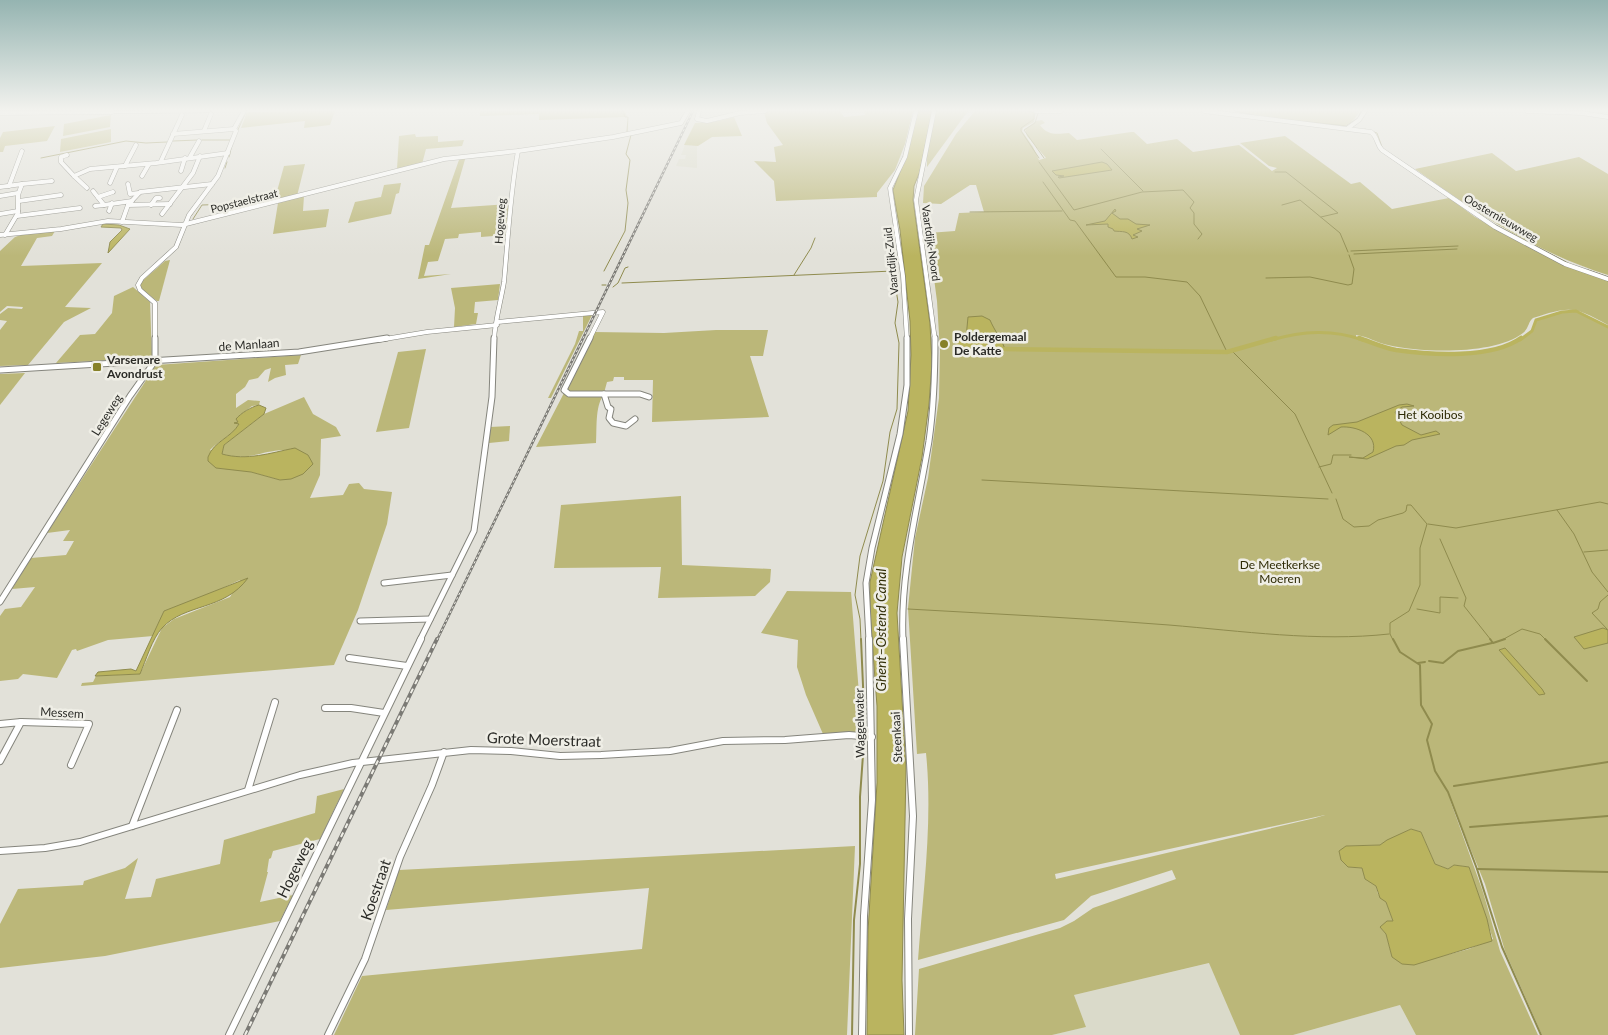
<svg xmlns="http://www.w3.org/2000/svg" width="1608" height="1035" font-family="Lato,sans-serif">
<rect width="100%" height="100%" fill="#e2e1d9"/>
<g fill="#dadaca">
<path d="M685 145 697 146V168L676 166 679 159H685L686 155H681Z"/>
<path d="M1210 963 1240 1035H1052L1086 1027 1074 995Z"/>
<path d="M1400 1005 1416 1035H1293Z"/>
</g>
<g fill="#bbb779" fill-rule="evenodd">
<path d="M335 111 330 125 304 128 305 121 241 128 247 112Z"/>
<path d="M480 111H625L627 117 539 120V114L480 116Z"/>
<path d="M774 111H840L844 117 865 115 864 111H913L905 144 895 170 877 193V197L776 201 774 181 754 161 776 162 774 147 783 145 767 123 764 112Z"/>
<path d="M936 111H968L927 167V151Z"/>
<path d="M975 111H1036L1034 122 1023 128 1022 131 1033 147 1039 160 1046 158 1027 136 1025 129 1036 121 1042 120 1045 123 1040 125C1048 136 1057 134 1069 133L1077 140 1131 132H1134L1147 144 1177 139 1193 152 1239 145 1272 171 1277 168 1269 166 1240 143 1285 136 1351 184 1360 182 1392 209 1449 198 1475 217 1568 267 1608 280V325C1574 306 1570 306 1533 318 1528 322 1529 328 1523 333 1495 355 1422 353 1388 345 1377 343 1367 336 1356 335V337L1395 350 1442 353 1480 352 1503 348 1516 342 1532 331 1536 320 1562 312 1576 311 1608 327V1035H1542L1505 951 1485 884 1449 797 1483 892 1500 951 1538 1035H1416L1400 1005 1293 1035H1240L1209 963 1074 995 1086 1027 1052 1035H915L919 969 1060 928 1074 921 1093 908 1176 879 1172 870 1091 896 1064 920 918 960C923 891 933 822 926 753L917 754 908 608 915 538 928 478 939 398 940 351 937 301 928 233 955 231 959 213 984 212 976 185H970L941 204 923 203 924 186 956 134ZM1325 815 1315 818 1056 879 1055 874ZM1411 829 1421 832 1435 864 1448 869 1454 865 1469 867 1493 939 1469 949 1443 956 1392 957 1386 934 1381 928 1393 921 1386 902 1378 894 1376 886 1364 877 1365 872 1362 868 1348 867 1339 853 1347 846 1380 845Z"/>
<path d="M1240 111H1359C1357 117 1352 122 1346 125 1339 128 1249 115 1240 111Z"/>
<path d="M111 115 110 127 63 136 64 124Z"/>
<path d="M734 117 742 136 712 137 698 146 684 145 695 123 718 121Z"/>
<path d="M55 126 47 141 5 146 3 152H0V138L3 132Z"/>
<path d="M111 129V142L60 152 61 139Z"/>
<path d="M415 134 416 137 438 136V142L464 140 462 146 426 149 422 164 397 169 399 136Z"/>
<path d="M1492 153 1516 171 1579 157 1608 174V275C1537 253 1475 212 1415 169Z"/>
<path d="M466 156 451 208 509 204 506 235 481 237V232L459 234 458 238 445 239 438 261 428 262 424 276 451 274 418 279 425 245H429L460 157Z"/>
<path d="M305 164 297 196 274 202 284 166Z"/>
<path d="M401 183 399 193 396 194 391 214 348 223 355 202 381 197 384 185Z"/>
<path d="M304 196 303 211 329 209 326 227 273 234 278 203Z"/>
<path d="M55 231 52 236 37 238 21 266 102 263 65 307 91 308 64 322 28 365 0 366V330L7 321 0 320V314L8 308 22 309 23 307 7 306 0 312V251L15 237 21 235Z"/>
<path d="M170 260 159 301H157L139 287 140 283 165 261Z"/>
<path d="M500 284 498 300 475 302 474 313H478L476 324 454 327 455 308 451 288Z"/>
<path d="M133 287 150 302 152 358 56 363 80 335 95 334 112 313 114 296Z"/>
<path d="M593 313 551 398H548L575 344 579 331H583V314Z"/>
<path d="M716 330H768L763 356H750L769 417 652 422 653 380H624V377H614L613 381 607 382 604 393 574 394 566 391 594 332 664 333Z"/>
<path d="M426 349 409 428 376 432 398 352Z"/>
<path d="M301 355 298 364 285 365 286 375 275 378 268 382 271 368 265 370 258 378 249 380 245 387 236 394V408L248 400 260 401 259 405 252 406 239 416C239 418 240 421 239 424 238 431 216 443 210 450L251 472 280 480 310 461 308 455C301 453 292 450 284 450 259 451 251 461 222 454L224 445 264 414 304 397 313 414 336 427 341 436 321 439 320 475 310 498 343 495 349 484 359 483 364 489 392 492 387 524 358 610 334 665 81 686 82 683 93 682 96 676 140 674 162 628 174 619 230 597 240 580 203 597 164 611 153 636 108 640 77 651 76 649 72 650 57 678 23 674 18 679 0 681V616L5 609 21 607 35 587 12 589 31 558 66 555 74 541H63L70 530 47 533 156 365Z"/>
<path d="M25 373 0 405V374Z"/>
<path d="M564 393 603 396C595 407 597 429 596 443L536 447Z"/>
<path d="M510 426 509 441 489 443 490 427Z"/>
<path d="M681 496 682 565 771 569 770 582 755 596 658 598 661 567 554 568 561 505Z"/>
<path d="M787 591 851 592 862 732 823 734 806 695 797 667 798 640 761 633Z"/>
<path d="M344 789 320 839 273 851 271 858 269 859 267 872H268L260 902 293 895 280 921 105 956 0 968V924L18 889 83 885 84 881 125 868 138 858 125 899 151 897 156 879 220 864 224 840 315 813 317 796Z"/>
<path d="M855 846 847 1035H334L362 976 642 949 649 888 386 910 399 870Z"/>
</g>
<g fill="#bab45f" stroke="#8f8b4e">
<path d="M918 111H932L920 171 914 186 913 200 930 324 932 363 929 404 922 457 902 557 897 613 906 768 902 980 904 1035H867L868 931 877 783V706L870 612V582L908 411 911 355 910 321 900 230 893 190 906 157Z"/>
<path d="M1102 162 1107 164 1112 170 1059 178 1058 177 1064 176 1056 175 1052 171Z"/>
<path d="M1115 209 1116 211 1112 213 1120 219H1128L1136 224 1150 225 1137 229 1142 231 1133 235 1138 237 1132 239C1129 230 1122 232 1114 231L1113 229 1108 227V224L1086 225 1105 221Z"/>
<path d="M103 224 119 225 130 229 108 253 110 242 122 230 121 228 101 227Z"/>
<path d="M982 316 990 320C994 330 1004 343 1005 350L955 348V341L966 338 968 317Z"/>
<path d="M1407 404 1414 406 1402 407 1395 412 1402 425 1421 435 1436 431 1440 434 1412 440 1404 445 1396 446 1367 459 1349 457 1363 458 1373 452C1378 434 1356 426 1341 427L1328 435 1329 428 1333 425 1357 422 1399 405Z"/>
<path d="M259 405 266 408 264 414 224 445 222 454C247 461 270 453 295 448L308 455 313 464 303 474 291 479 280 480 251 472 216 468 208 461V457C214 441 231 438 239 424L234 423 238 422 236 419C241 413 251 407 259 405Z"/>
<path d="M248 578C224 611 185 603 162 628 152 639 146 660 140 674L95 676 98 672 131 669 136 671 164 611Z"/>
<path d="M1603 628 1608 630V643L1584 649 1574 637Z"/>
<path d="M1505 648 1542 689 1545 694 1539 695 1499 650Z"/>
<path d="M1411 829 1421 832 1435 864 1448 869 1454 865 1469 867 1487 919 1492 941 1414 965 1402 964 1392 957 1386 934 1380 927 1387 921H1393L1386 902 1380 898 1376 886 1365 879 1362 868 1348 867 1341 860 1339 851 1346 846 1380 845 1387 840Z"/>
</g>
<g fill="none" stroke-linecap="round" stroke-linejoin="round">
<g stroke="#8f8b4e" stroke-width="1">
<path d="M623 111 625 117H628L627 132"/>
<path d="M1028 111 1034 113V119L1021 128V131L1039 158"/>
<path d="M1235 111 1258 116"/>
<path d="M1038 113 1035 123 1024 130 1044 158"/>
<path d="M1289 120 1348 126"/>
<path d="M1347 125 1358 118 1361 111"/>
<path d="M1365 129 1377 133 1382 147"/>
<path d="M237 132 245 114"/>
<path d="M202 140H230"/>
<path d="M173 141 198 140"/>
<path d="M1101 149 1143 191"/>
<path d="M229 157 232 145"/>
<path d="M41 158 126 141 146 143 167 142"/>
<path d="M1039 162 1074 210 1142 192 1183 190 1194 202 1190 208 1194 213V224L1202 234 1198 239"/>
<path d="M225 168 227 162"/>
<path d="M1275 172H1286L1338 213 1321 217"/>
<path d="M1043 182 1070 220 1075 221 1116 277H1145L1187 282 1200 296 1227 352"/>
<path d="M1282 205 1300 200 1340 233 1348 252"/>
<path d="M970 212 1062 211"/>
<path d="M191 216 195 210"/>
<path d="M193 219 202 205 233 204 232 207"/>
<path d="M1494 224 1568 263"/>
<path d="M1351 251 1458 246"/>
<path d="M1354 254 1457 249"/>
<path d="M1588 270 1608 277"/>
<path d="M604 271 625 231 628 203 626 190 630 160 626 154 631 135"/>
<path d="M794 275 811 248 815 238"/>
<path d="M1266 278 1310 277 1348 285 1352 284 1354 269 1349 255"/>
<path d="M622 283 893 271 898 302 895 323 899 343 897 409 890 432 883 481 860 556 855 595 860 619 861 640"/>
<path d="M602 285H606"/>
<path d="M613 287 618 283 625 268 628 267"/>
<path d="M1232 351 1295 414 1332 493"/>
<path d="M1319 467 1331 464 1333 455H1351"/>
<path d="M982 480 1328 499"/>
<path d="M1336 499 1343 519 1354 527 1369 526 1378 520 1403 513 1406 511 1407 505H1411L1427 524 1420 548V585L1409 611 1390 623V634L1393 640"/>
<path d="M1557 510 1574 534 1592 572 1608 592"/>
<path d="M1428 524 1456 528 1600 502 1608 504"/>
<path d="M1440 539 1466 598 1464 606 1491 640"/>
<path d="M1584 552 1608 550"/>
<path d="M908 609C995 614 1082 618 1169 625 1241 631 1318 642 1389 634"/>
<path d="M1417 609 1440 613V597L1458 598"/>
<path d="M1607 629 1592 613 1598 609 1600 602 1608 595"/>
<path d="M1502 640 1522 629 1540 634 1546 640"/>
</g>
<g stroke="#8f8b4e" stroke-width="2">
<path d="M861 639 865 732"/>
<path d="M1393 639 1400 652 1420 665 1421 705 1432 724 1427 740 1435 771 1448 792 1477 869 1502 947 1541 1035"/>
<path d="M1490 639 1493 643 1505 639"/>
<path d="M1545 639 1587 681"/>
<path d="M1429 661 1443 663 1458 651 1492 643"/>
<path d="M1418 663 1425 662"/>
<path d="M1454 786 1608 762"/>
<path d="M1470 827 1608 816"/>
<path d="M1477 869 1608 872"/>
<path d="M852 1035 854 920 860 864V797L864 741"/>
</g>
<g stroke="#bab45f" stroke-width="3">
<path d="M1271 340C1303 331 1332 329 1363 340"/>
<path d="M1520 340 1532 331 1536 320 1562 312 1576 311 1608 327"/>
</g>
<g stroke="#bab45f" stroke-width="4.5">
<path d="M1359 338C1371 342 1384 348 1396 350 1431 355 1492 359 1521 338"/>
<path d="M1005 349 1227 352 1276 338"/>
</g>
<g stroke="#85857d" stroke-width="4">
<path id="pedestrian" d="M112 112 209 111"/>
</g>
<g stroke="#85857d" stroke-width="5">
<g id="minor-far2">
<path d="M699 111 697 119 707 121 740 113 765 111"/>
<path d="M934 111 916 200 935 340"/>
<path d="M1036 111H1061"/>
<path d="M1204 111 1371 132C1378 137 1376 144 1382 150L1495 227 1565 264 1608 279"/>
<path d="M1527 111 1582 113 1608 117"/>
<path d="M0 113 112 112"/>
<path d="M1348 128 1359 120 1365 111"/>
<path d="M204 131 211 114"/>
<path d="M173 134 234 129"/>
<path d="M67 155 61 157V162L74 176 90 169 156 163 228 153"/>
<path d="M190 157 199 141"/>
<path d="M161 161 182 115"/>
<path d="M125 166 136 145"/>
<path d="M181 171 185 158"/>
<path d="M74 176 87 188"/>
<path d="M142 176 149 164"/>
<path d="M110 183 117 167"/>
<path d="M22 184 52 181"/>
<path d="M128 184 130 194 139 193"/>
<path d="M9 186 22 151"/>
<path d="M0 187 22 184 18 195V213L5 235"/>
<path d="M93 191 104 205 132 201"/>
<path d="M0 196 18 193"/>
<path d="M98 197 113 192"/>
<path d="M19 201 61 195"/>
<path d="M128 205 170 204"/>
<path d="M151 205 156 198H160"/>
<path d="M95 206 104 205"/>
<path d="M109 211 112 203"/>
<path d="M0 214 18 211"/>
<path d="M162 214 193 173 200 156"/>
<path d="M17 216 80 208"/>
<path d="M122 222 128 205 140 192 212 184"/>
<path d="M0 235 61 229 108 221 182 225 444 159 518 151 613 137 681 123 688 111"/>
<path d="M498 322 603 312 589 340"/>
<path d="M155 340V303L140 290 138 285 142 278 176 247 189 215 218 176 236 131 234 129 244 111"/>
<path d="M379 340 427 332 497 325"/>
<path d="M494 340C495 320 501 301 504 282 508 238 510 194 518 151"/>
<path d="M907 340 903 276 890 188 905 157 916 111"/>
</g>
</g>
<g stroke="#85857d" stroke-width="7">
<g id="minor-far1">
<path d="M590 338 564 390 569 394H604"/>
<path d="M0 370 299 352 387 338"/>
<path d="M635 419 626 426 613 423 609 418 611 409 608 407 604 394H640L649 397"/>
<path d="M384 583 452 575"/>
<path d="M0 602 130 396 155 361V338"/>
<path d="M360 621 430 619"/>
<path d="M420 640 474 531 492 397 494 338"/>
<path d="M869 640 866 583 872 548 900 434 907 385V338"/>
<path d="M903 640C900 573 918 507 929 441 934 406 935 373 935 338"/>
</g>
</g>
<g stroke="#85857d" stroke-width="8">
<g id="minor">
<path d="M903 639 913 816 908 919 909 1035"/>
<path d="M349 658 407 666"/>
<path d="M325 708H351L384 713"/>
<path d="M21 722 89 724 71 765"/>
<path d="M0 724 21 722 0 761"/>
<path d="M248 790 275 702"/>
<path d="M132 826 177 710"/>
<path d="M0 851 45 848 80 842 300 775 353 763 471 750 511 751 560 756 601 755 670 751 723 741 785 740 849 735 872 737"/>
<path d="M229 1035 421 639"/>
<path d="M328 1035 365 959 400 857 432 785 444 752"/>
<path d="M862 1035 864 916 872 800 869 639"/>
</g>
</g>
<use href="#pedestrian" stroke="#fff" stroke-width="2.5"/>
<use href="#minor-far2" stroke="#fff" stroke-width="4"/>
<use href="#minor-far1" stroke="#fff" stroke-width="5"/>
<use href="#minor" stroke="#fff" stroke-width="6"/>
<g stroke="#7b7a75" stroke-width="2.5">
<path id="rail-far1" d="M437 640 693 111"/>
</g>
<g stroke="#7b7a75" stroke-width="4">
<path id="rail" d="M245 1035 437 639"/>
</g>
<use href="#rail-far1" stroke="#efeee6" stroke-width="1" stroke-dasharray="2.5" stroke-linecap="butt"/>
<use href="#rail" stroke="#efeee6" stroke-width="2" stroke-dasharray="5" stroke-linecap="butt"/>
</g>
<linearGradient id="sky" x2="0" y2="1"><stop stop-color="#95b4b1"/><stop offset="0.43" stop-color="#f2f2ee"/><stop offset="1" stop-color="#f2f2ee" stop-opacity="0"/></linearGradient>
<rect width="1608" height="256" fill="url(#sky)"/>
<g fill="#878128" stroke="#efeee6" stroke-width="2">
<circle cx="944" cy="344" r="5"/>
<rect x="92" y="362" width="10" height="10" rx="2.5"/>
</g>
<g text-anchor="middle" stroke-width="5" stroke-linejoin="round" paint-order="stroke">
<g font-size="11" fill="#2b2b27" stroke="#efeee6">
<text transform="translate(244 201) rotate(-14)" y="4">Popstaelstraat</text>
<text transform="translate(1501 218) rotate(30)" y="4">Oosternieuwweg</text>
<text transform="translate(500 221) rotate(-86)" y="4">Hogeweg</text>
<text transform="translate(931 243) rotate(82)" y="4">Vaartdijk-Noord</text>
<text transform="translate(891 261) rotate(-96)" y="4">Vaartdijk-Zuid</text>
</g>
<g font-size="12" font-weight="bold" fill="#2b2b27" stroke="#efeee6" text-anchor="start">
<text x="954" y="341">Poldergemaal<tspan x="954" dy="14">De Katte</tspan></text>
<text x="107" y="364">Varsenare<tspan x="107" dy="14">Avondrust</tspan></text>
</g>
<g font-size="12" fill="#2b2b27" stroke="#efeee6">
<text transform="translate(249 345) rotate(-4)" y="4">de Manlaan</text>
<text transform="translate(107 415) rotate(-58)" y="4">Legeweg</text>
<text transform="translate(62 713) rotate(3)" y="4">Messem</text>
<text transform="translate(860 723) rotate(-91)" y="4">Waggelwater</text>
<text transform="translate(897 737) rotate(-93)" y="4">Steenkaai</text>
</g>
<g font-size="12" fill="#2d2a04" stroke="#efeee6">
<text x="1430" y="419">Het Kooibos</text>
<text x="1280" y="569">De Meetkerkse<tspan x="1280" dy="14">Moeren</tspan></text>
</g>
<g font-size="14" font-style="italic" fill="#33300a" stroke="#efeee6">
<text transform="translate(881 630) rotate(-90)" y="5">Ghent–Ostend Canal</text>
</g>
<g font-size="15" fill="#2b2b27" stroke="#efeee6">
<text transform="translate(544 740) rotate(2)" y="5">Grote Moerstraat</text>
<text transform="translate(295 869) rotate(-64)" y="5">Hogeweg</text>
<text transform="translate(376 890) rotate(-71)" y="5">Koestraat</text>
</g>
</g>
</svg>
